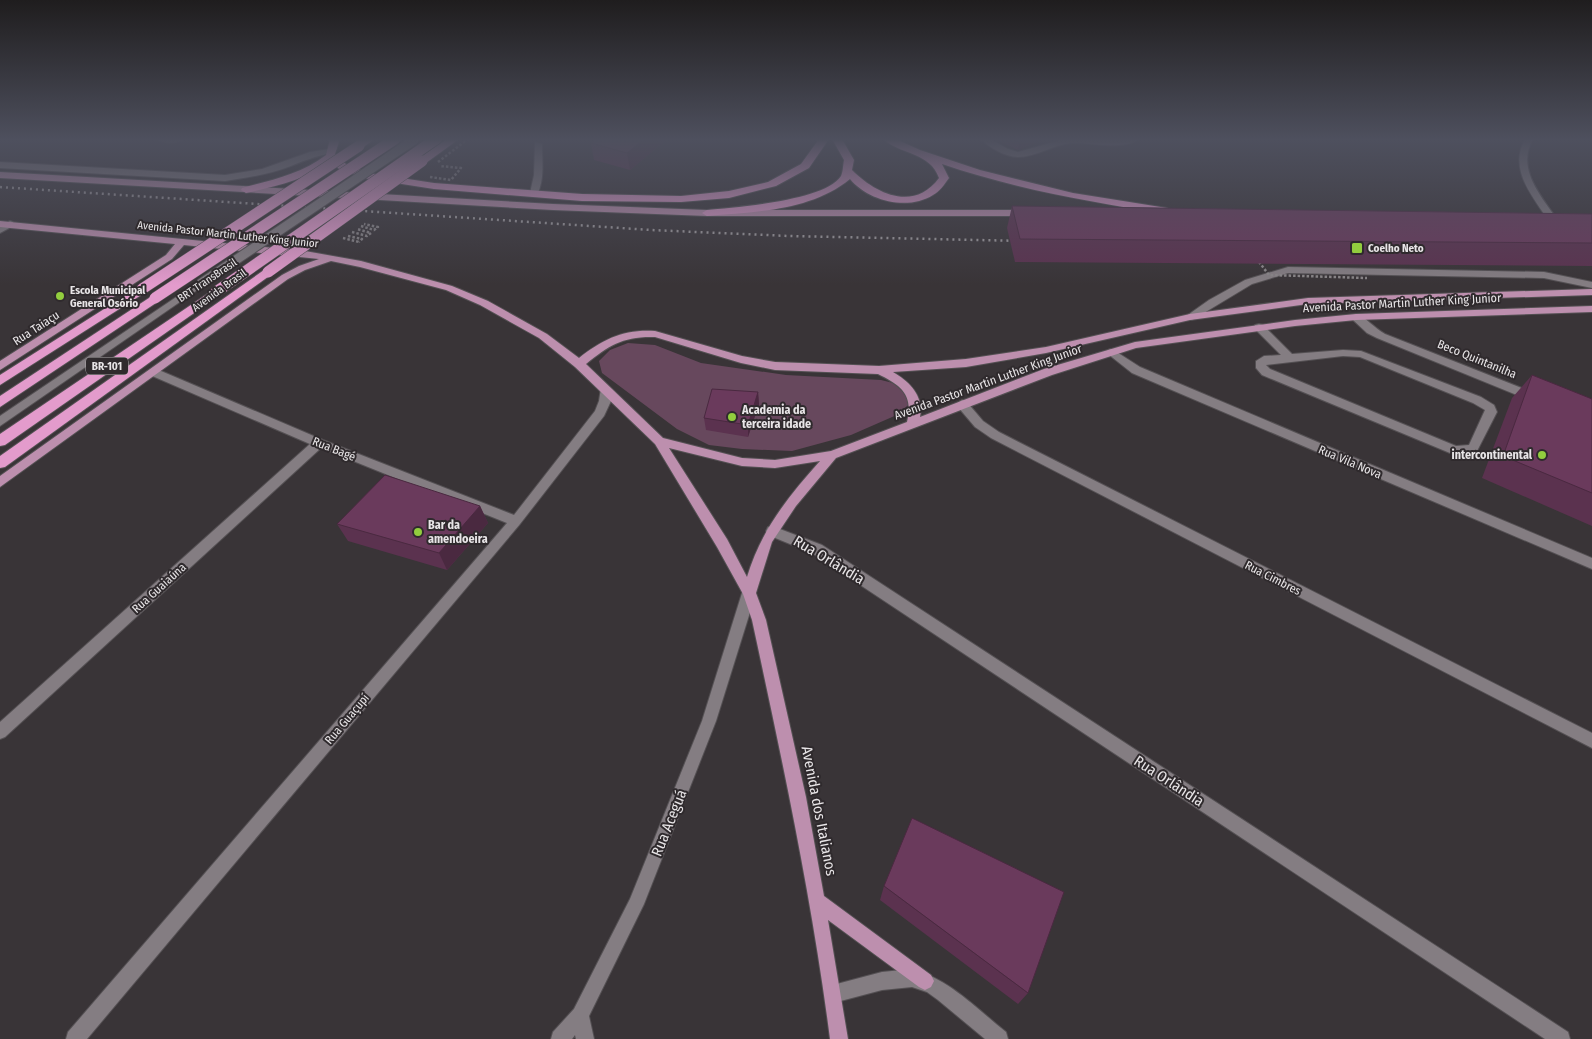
<svg xmlns="http://www.w3.org/2000/svg" width="1592" height="1039" font-family="'Fira Sans Condensed',sans-serif">
<rect width="100%" height="100%" fill="#393437"/>
<path fill="#67485d" d="M628 343 655 345 701 363 786 375 881 380 901 385 912 401 899 414 851 435 792 451 742 449 709 445 677 429 602 373 599 361 610 350Z"/>
<g fill="none" stroke-linecap="round" stroke-linejoin="round">
<g stroke="#545053" stroke-width="2">
<g id="minor">
<path d="M154 139H183V140C177 144 161 143 154 139Z"/>
<path d="M980 139H990L1008 149 1018 152 1061 140 1140 139C1122 151 1091 142 1071 143 1052 145 1037 157 1018 157 1005 157 989 147 980 139Z"/>
<path d="M1525 139H1533C1517 167 1538 192 1554 215L1552 217H1546C1530 193 1509 168 1525 139Z"/>
<path d="M535 142 542 144C542 161 545 179 537 195L534 196 530 193 534 175Z"/>
<path d="M329 149 333 151 332 153C316 156 306 160 291 166 270 174 247 178 225 181L0 168V162L225 175 262 169 310 152Z"/>
<path d="M10 221 13 222V226L0 233V226Z"/>
<path d="M1288 267 1544 272 1592 282V288L1544 278 1288 273 1252 284 1194 319 1190 320 1185 317 1209 300 1245 280Z"/>
<path d="M200 281 203 282V286L0 426V416Z"/>
<path d="M1356 314C1366 317 1374 328 1385 334L1537 394 1539 397 1537 400H1529L1377 338 1367 333 1352 319 1351 317Z"/>
<path d="M1259 324 1263 325 1292 354 1343 350 1361 351 1481 397 1494 405 1497 412 1477 451 1461 455 1450 453 1262 375 1256 368V361L1264 356 1281 355 1255 329 1254 327 1255 325ZM1343 356 1360 357 1473 403 1485 410 1469 445 1456 446 1270 369 1266 365Z"/>
<path d="M1112 349 1140 367 1592 558V569L1132 373 1108 354 1107 352 1108 350Z"/>
<path d="M154 368 323 440 514 515 595 411 599 401 601 388H609L611 401 604 416 520 524 87 1039H66L68 1032 507 523 321 448 5 737 0 739V722L310 444 150 375 149 372Z"/>
<path d="M962 400 966 401 983 421 999 432 1592 733V748L991 438 975 427 958 407 956 404Z"/>
<path d="M772 526 822 545 1568 1032 1570 1039H1545L812 553 768 535 766 531 768 527Z"/>
<path d="M749 587 754 589 756 593 716 721 644 904 589 1016 594 1039H576L575 1035 572 1039H551L553 1032 574 1009 630 899 702 721 742 593 744 589Z"/>
<path d="M912 969C949 979 977 1009 1006 1032L1008 1039H985L938 1000 927 992 912 987 882 990 833 1003 827 1000 824 994 827 988 833 985 882 972Z"/>
</g>
</g>
<g stroke="#545053" stroke-width="2">
<g id="major">
<path d="M0 172 553 204 707 210H1027L1031 213 1027 216H707L553 210 0 178Z"/>
<path d="M0 221 305 251 361 261 452 286 488 301 547 334 579 358C603 339 624 329 655 331L742 356 775 362 879 366 966 359 1046 347 1190 314 1308 298 1592 289V295L1308 304 1190 320 1046 353 966 367 893 372C910 382 924 396 920 417L1044 369 1135 342 1295 320 1356 314 1592 306V312L1356 320 1295 326 1136 348 1052 375 836 458 796 506 772 542 756 593 766 620 806 797 824 896 931 975 934 981 931 987 925 990 919 987 828 920 848 1039H830C812 898 782 759 752 620L743 594 717 547 655 444 575 367 539 338 480 305 446 290 360 267 331 261 305 270 288 279 0 487V476L282 275 299 266 319 259 184 245 172 259 0 370V361L166 255 175 244 0 227ZM655 337 741 363 775 370 878 374C900 385 914 394 907 422L831 451 775 460 742 458 663 438 586 364C609 345 624 336 655 337ZM669 448 742 466 775 468 820 461C788 497 761 530 747 577L727 539Z"/>
</g>
</g>
<g stroke="#545053" stroke-width="2">
<g id="highway">
<path d="M330 139H340L335 154 346 164 369 173 434 183 582 194 681 196 729 191 768 182 801 164 819 139H829L809 168 776 186 729 198 681 202 582 201 434 189 363 178 339 169 331 161C306 180 276 186 246 193L241 190 242 188C272 180 301 174 326 155Z"/>
<path d="M363 139H375L362 148H356V144Z"/>
<path d="M447 139H459L426 163H418V159Z"/>
<path d="M832 139H842L854 160 852 170C876 194 914 212 939 178 930 152 901 155 883 139H896L920 150 980 170 1073 193 1167 208 1172 211 1167 214C1091 202 1015 189 942 164L949 178C944 185 940 191 933 195 908 211 868 201 850 179 811 211 755 212 707 216L702 213 707 210C736 207 825 201 841 176 843 172 843 165 844 160Z"/>
<path d="M268 269 272 270 274 272 272 274 5 467 0 468V456L264 270Z"/>
<path d="M142 285 146 286 148 289 146 292 0 385V375Z"/>
<path d="M216 288 222 292 220 295 5 445 0 446V434Z"/>
<path d="M155 294 159 295 161 298 159 301 0 407V396Z"/>
</g>
</g>
<g stroke="#8a8688" stroke-width="2.5" stroke-dasharray="2.5 2" stroke-linecap="butt">
<path d="M361 226 374 230 378 227 364 224"/>
<path d="M352 232 367 236 371 233 357 229"/>
<path d="M348 236 362 239 359 242"/>
</g>
<use href="#minor" fill="#847d82" fill-rule="evenodd"/>
<use href="#major" fill="#bd8fae" fill-rule="evenodd"/>
<use href="#highway" fill="#e39bcc" fill-rule="evenodd"/>
<path stroke="#a09c9e" stroke-width="2.5" stroke-dasharray="2 4" stroke-linecap="butt" d="M0 187 651 230 789 236 1025 241"/>
<g stroke="#545053" stroke-width="11" stroke-linecap="butt">
<path id="minor-bridge" d="M200 284 414 140"/>
</g>
<g stroke="#545053" stroke-width="12" stroke-linecap="butt">
<g id="highway-bridge">
<path d="M268 272 422 161"/>
<path d="M142 289 359 146"/>
<path d="M216 292 436 139"/>
<path d="M155 298 395 139"/>
</g>
</g>
<g stroke="#8a8688" stroke-width="2.5" stroke-dasharray="2.5 2" stroke-linecap="butt">
<path d="M438 162 468 139"/>
<path d="M430 177 451 180 461 168 440 166"/>
<path d="M343 238 359 242"/>
<path d="M1259 262 1269 275 1367 278"/>
</g>
<use href="#minor-bridge" stroke="#847d82" stroke-width="9"/>
<use href="#highway-bridge" stroke="#e39bcc" stroke-width="11"/>
</g>
<g fill="#5b324f">
<path d="M596 139H667L630 170 594 160 591 143Z"/>
<path d="M995 139H1043L1018 150Z"/>
<path d="M1012 206 1592 214V266L1015 262 1007 228Z"/>
<path d="M1532 375 1592 399V526L1482 478 1512 398Z"/>
<path d="M758 392 759 404 748 437 706 430 704 418Z"/>
<path d="M480 506 488 523 447 570 348 541 337 524Z"/>
<path d="M884 886 1028 993 1018 1004 880 900Z"/>
</g>
<g fill="#4a2940">
<path d="M645 139H667L630 170 627 153Z"/>
<path d="M1020 139H1043L1018 150Z"/>
<path d="M758 392 759 404 748 437V425Z"/>
<path d="M480 506 488 523 447 570 439 553Z"/>
</g>
<g fill="#6a3a5c" stroke="#4a2940">
<path d="M596 139H645L627 153 591 143Z"/>
<path d="M1012 206 1592 214V243L1020 239Z"/>
<path d="M1532 375 1592 399V493L1503 456Z"/>
<path d="M712 389 758 392 748 425 704 418Z"/>
<path d="M385 475 480 506 439 553 337 524Z"/>
<path d="M912 818 1064 892 1028 993 884 886Z"/>
</g>
<linearGradient id="sky" x2="0" y2="1"><stop stop-color="#1f1d1e"/><stop offset="0.49" stop-color="#4e505e"/><stop offset="1" stop-color="#4e505e" stop-opacity="0"/></linearGradient>
<rect width="1592" height="285" fill="url(#sky)"/>
<g fill="#92cd3e" stroke="#2f2a2d" stroke-width="2">
<rect x="1351" y="242" width="12" height="12" rx="2.5"/>
<circle cx="60" cy="296" r="5"/>
<circle cx="732" cy="417" r="5"/>
<circle cx="1542" cy="455" r="5"/>
<circle cx="418" cy="532" r="5"/>
</g>
<g text-anchor="middle" stroke-width="4" stroke-linejoin="round" paint-order="stroke">
<g font-size="11" fill="#e8e5e7" stroke="#2f2a2d">
<text transform="translate(228 234) rotate(6)" y="4">Avenida Pastor Martin Luther King Junior</text>
<text transform="translate(207 280) rotate(-34)" y="4">BRT TransBrasil</text>
<text transform="translate(219 290) rotate(-36)" y="4">Avenida Brasil</text>
</g>
<g font-size="11" font-weight="bold" fill="#e8e5e7" stroke="#2f2a2d" text-anchor="start">
<text x="1368" y="252">Coelho Neto</text>
<text x="70" y="294">Escola Municipal<tspan x="70" dy="13">General Osório</tspan></text>
</g>
<rect fill="#2f2a2d" stroke="#b0adaf" stroke-width="1" x="86" y="357.5" width="42" height="17" rx="4"/>
<g font-size="11" font-weight="bold" fill="#e8e5e7">
<text x="107" y="370">BR-101</text>
</g>
<g font-size="12" fill="#e8e5e7" stroke="#2f2a2d">
<text transform="translate(1402 303) rotate(-3)" y="4">Avenida Pastor Martin Luther King Junior</text>
<text transform="translate(36 328) rotate(-33)" y="4">Rua Taiaçu</text>
<text transform="translate(1477 359) rotate(22)" y="4">Beco Quintanilha</text>
<text transform="translate(988 382) rotate(-20)" y="4">Avenida Pastor Martin Luther King Junior</text>
<text transform="translate(334 449) rotate(22)" y="4">Rua Bagé</text>
<text transform="translate(1350 462) rotate(23)" y="4">Rua Vila Nova</text>
<text transform="translate(1273 578) rotate(27)" y="4">Rua Cimbres</text>
<text transform="translate(159 588) rotate(-42)" y="4">Rua Guaiaúna</text>
<text transform="translate(347 719) rotate(-50)" y="4">Rua Guaçupí</text>
</g>
<g font-size="12" font-weight="bold" fill="#e8e5e7" stroke="#2f2a2d" text-anchor="start">
<text x="742" y="414">Academia da<tspan x="742" dy="14">terceira idade</tspan></text>
<text x="1532" y="459" text-anchor="end">intercontinental</text>
<text x="428" y="529">Bar da<tspan x="428" dy="14">amendoeira</tspan></text>
</g>
<g font-size="15" fill="#e8e5e7" stroke="#2f2a2d">
<text transform="translate(829 560) rotate(31)" y="5">Rua Orlândia</text>
<text transform="translate(1169 781) rotate(33)" y="5">Rua Orlândia</text>
<text transform="translate(819 811) rotate(79)" y="5">Avenida dos Italianos</text>
<text transform="translate(669 823) rotate(-68)" y="5">Rua Aceguá</text>
</g>
</g>
</svg>
